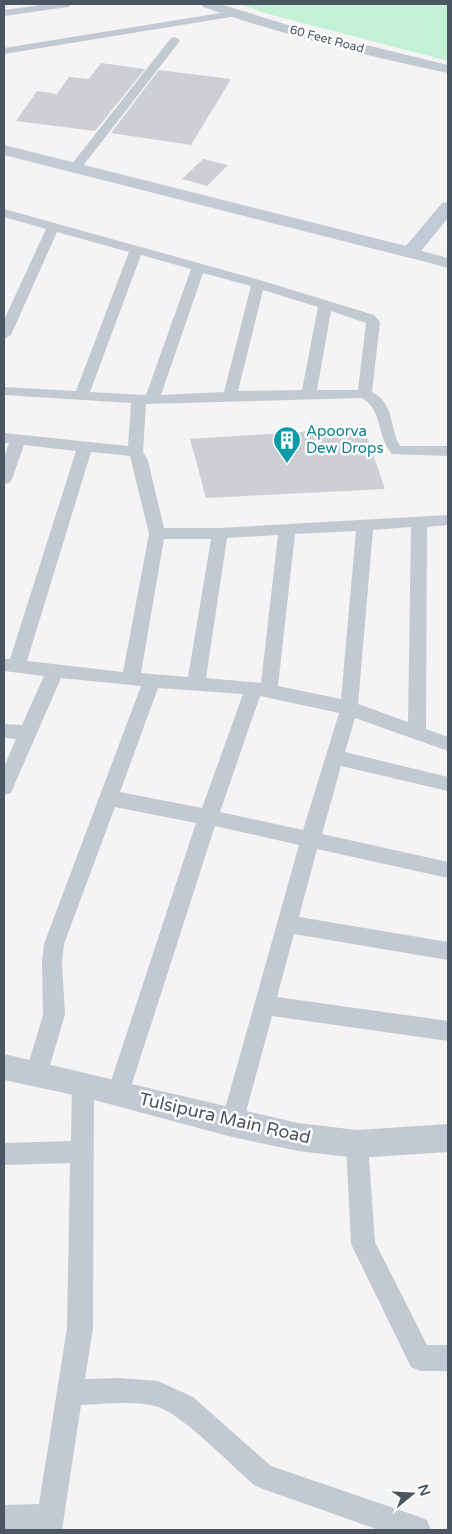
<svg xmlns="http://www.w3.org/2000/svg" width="452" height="1534" font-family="'Varela Round',sans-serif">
<rect width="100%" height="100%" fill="#f5f3f3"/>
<path fill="#c3f1d5" d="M241 4H448V61L261 12Z"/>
<g fill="#cdcfd5">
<path d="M101 63 145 69 95 131 16 121 37 91 57 94 69 77 89 79Z"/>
<path d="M159 70 231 79 191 145 111 133Z"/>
<path d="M203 159 228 165 207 186 182 179Z"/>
<path d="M364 428 385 489 206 498 190 439Z"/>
</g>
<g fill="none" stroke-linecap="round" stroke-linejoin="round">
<g fill="#c1cad2" fill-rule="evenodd">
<path d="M48 4H73L68 7 4 16V10Z"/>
<path d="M233 11 237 12V16L4 54V48Z"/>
<path d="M175 37 180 40 179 42 79 171H71L69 168 71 165 171 38Z"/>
<path d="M4 209 263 281 374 315 380 322 372 392C393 403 390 423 398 443L401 446H448V456L392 454C376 435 383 410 362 398L146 404 143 452 148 461 164 528H220L448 515V525L427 527 426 729 448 737V751L355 718 345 752 448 777V791L341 766 322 834 448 862V878L317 849 299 917 448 942V960L294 934 277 997 448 1021V1041L272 1016 243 1123 240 1131 232 1134 224 1131 221 1123 299 845 215 826 129 1093 126 1100 118 1104 110 1100 107 1093 196 823 115 807 64 944 62 962 65 1015 47 1075 44 1082 36 1085 28 1082 25 1075 43 1015 42 962 44 944 141 686 61 678 13 788 11 793 4 795V767L16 739 4 738V724L22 725 44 676 4 671V659H10L76 451 24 445 12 479 9 483 4 484V458L9 443H4V433L128 446 131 403 4 395V387L76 391 129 252 57 232 11 335 4 339V320L46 229 4 217ZM141 255 191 269 146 395 90 392ZM203 273 251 286 224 392 161 395ZM263 290 318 307 302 390 238 391ZM331 311 366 323 358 390H317ZM91 452 130 456 149 534 123 672 27 661ZM411 527 408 722 358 704 373 530ZM356 531 341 699 278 686 295 534ZM278 535 261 683 206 678 227 538ZM164 539H211L188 677 141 673ZM158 688 243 694 202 808 120 792ZM260 696 339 713 303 830 220 812Z"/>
<path d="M83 1074 91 1077 94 1084 93 1328 85 1379 120 1378 158 1381 193 1397 271 1466 417 1516 427 1520 431 1530H379L263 1489 254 1485C231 1465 184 1416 158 1407 137 1400 103 1404 81 1405L62 1530H4V1505L39 1504 67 1328 70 1163 4 1165V1143L71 1141 72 1084 75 1077Z"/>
<path d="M357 1133 365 1136 368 1144 375 1242 427 1345H448V1371H420L411 1367 351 1244 346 1144 349 1136Z"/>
</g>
<g fill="#c1cad2" fill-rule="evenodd">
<path d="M202 4H220L301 29 448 65V73C366 56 283 35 203 7Z"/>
<path d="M410 248 448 258V268L404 256 402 253Z"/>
<path d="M4 1054 298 1123 357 1130 448 1124V1152L357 1158 298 1151 232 1137 83 1097 4 1080Z"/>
</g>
<path fill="#c1cbd6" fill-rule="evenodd" d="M4 145 406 246 442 203 448 202V218L416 257 410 258 4 155Z"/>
</g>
<defs>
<g id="building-pin" transform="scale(1.4375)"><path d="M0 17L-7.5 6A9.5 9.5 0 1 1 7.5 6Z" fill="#0f9aa8" stroke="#fff"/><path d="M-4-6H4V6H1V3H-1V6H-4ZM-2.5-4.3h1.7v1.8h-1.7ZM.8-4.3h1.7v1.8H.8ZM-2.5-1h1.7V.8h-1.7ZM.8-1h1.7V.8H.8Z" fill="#fff"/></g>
</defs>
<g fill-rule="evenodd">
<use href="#building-pin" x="287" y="440"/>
</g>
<g text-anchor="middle" stroke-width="5" stroke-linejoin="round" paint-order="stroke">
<g font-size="12" fill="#4a5661" stroke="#fff">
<text transform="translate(327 39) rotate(15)" y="4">60 Feet Road</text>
</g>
<g font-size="15" fill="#0d838f" stroke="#fff" text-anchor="start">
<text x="306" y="436">Apoorva<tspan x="306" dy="17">Dew Drops</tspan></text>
</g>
<g font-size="18" fill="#4a5661" stroke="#fff">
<text transform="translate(225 1118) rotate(13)" y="6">Tulsipura Main Road</text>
</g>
</g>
<rect width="452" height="1534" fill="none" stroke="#4a5661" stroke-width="10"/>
<g transform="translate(412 1494) rotate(72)" stroke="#ffffff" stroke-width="4" paint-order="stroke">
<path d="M0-4L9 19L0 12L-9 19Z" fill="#4a5661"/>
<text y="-8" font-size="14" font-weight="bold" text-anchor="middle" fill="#4a5661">N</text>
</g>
</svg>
